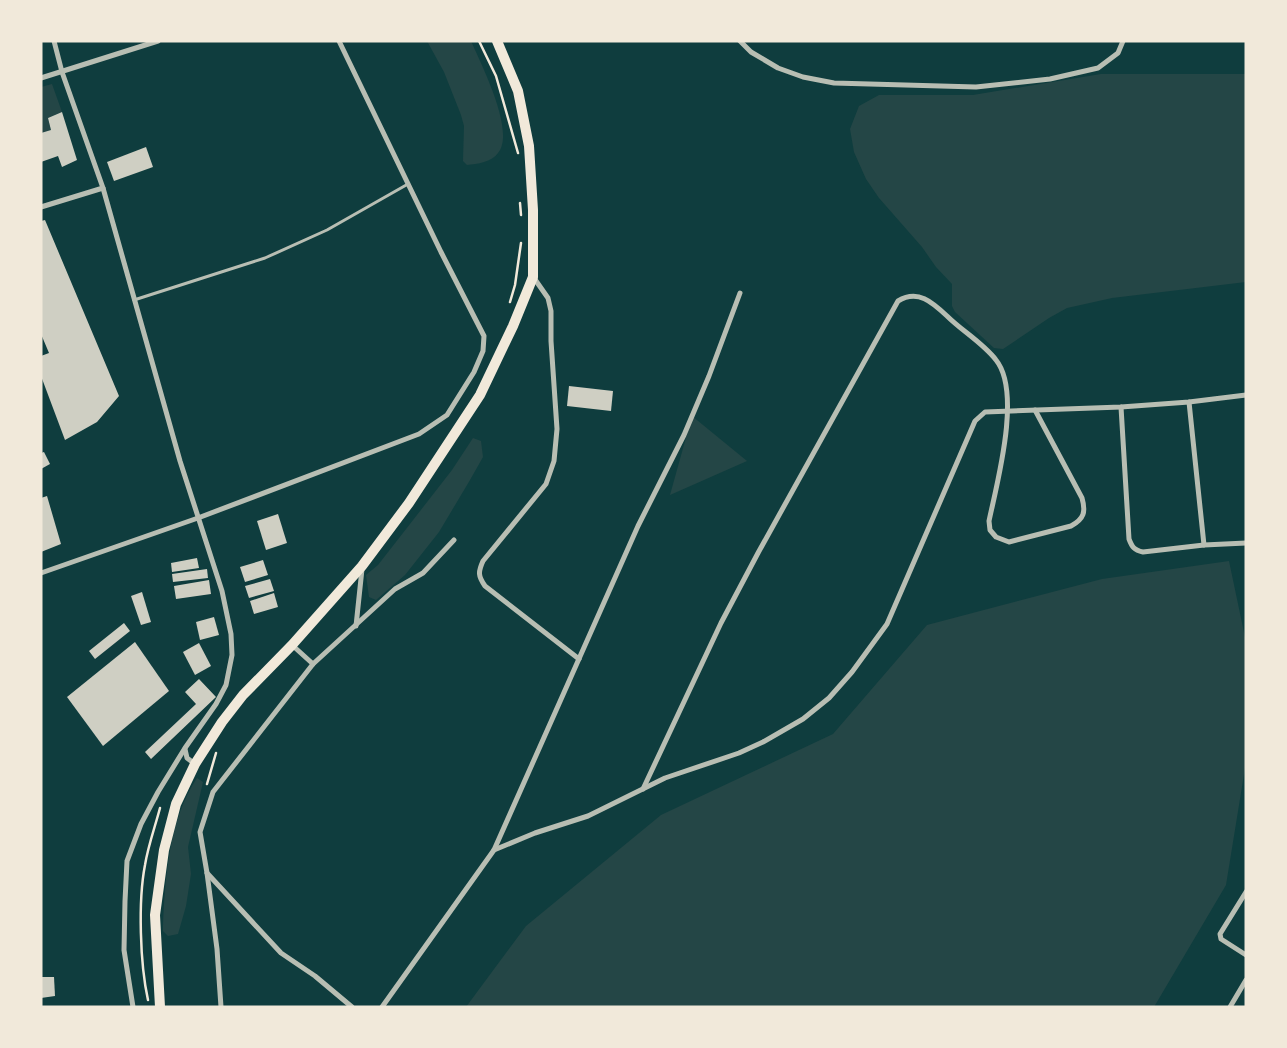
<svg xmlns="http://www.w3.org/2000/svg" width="1287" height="1048" font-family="Helvetica,sans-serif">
<rect width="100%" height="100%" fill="#0f3d3e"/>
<g fill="#244646">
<path d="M427 41H471C481 64 516 132 498 153 492 162 477 164 467 165L463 161 464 126 461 115 444 72Z"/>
<path d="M1101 74H1246V282L1112 298 1067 308 1049 318 1003 349 994 348 955 312 952 306V284L936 267 922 247 879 198 866 179 854 152 850 129 859 106 879 95H973Z"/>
<path d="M52 84 62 112 48 118 51 130 41 133V87Z"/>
<path d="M692 416 747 461 670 495Z"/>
<path d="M473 438 481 441 483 457 470 480 439 532 405 575 376 600 369 597 366 575 378 565 410 524 452 470Z"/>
<path d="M1229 561 1246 642V762L1226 885 1154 1007H466L526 926 661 815 833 734 927 625 1102 579Z"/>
<path d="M197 778 203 782 188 847 191 874 186 906 178 934 168 936 163 931V926C165 878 169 819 197 778Z"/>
</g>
<g fill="#cfcfc3">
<path d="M62 112 77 160 62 167 58 156 41 162V133L51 130 48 118Z"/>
<path d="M146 147 153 167 114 181 107 162Z"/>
<path d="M45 220 119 396 97 422 65 440 41 376V356L49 353 41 334V221Z"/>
<path d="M569 386 613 391 611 411 567 406Z"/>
<path d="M44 452 50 464 41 469V453Z"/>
<path d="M47 496 61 544 41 552V498Z"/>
<path d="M278 514 287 543 266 550 257 521Z"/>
<path d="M197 558 199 568 172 572 171 563Z"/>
<path d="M263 560 268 575 245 582 240 567Z"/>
<path d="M207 569 208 578 173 582 172 574Z"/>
<path d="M270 579 274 591 249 598 245 586Z"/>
<path d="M209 580 211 594 176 599 174 586Z"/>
<path d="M142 592 151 622 141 625 131 596Z"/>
<path d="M274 593 278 607 254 614 250 601Z"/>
<path d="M214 617 219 635 200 640 196 622Z"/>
<path d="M124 623 130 631 95 659 89 651Z"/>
<path d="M135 642 169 691 103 746 67 697Z"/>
<path d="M199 643 211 666 195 675 183 652Z"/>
<path d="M199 679 216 697 151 759 145 752 196 704 185 692Z"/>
<path d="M41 977H54L55 996 41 998Z"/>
</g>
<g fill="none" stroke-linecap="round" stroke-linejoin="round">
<g stroke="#f1e9da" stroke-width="2.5">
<path d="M479 41 496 76 518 153"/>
<path d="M520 203 521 215"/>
<path d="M510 302 515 285 521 243"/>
<path d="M207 784 216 753"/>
<path d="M148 1000C140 964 138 901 145 865 148 846 155 827 160 808"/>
</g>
<path stroke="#b8beb3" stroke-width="3" d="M134 300 265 258 327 230 408 184"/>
<g stroke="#b8beb3" stroke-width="5">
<path d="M54 41 62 72 103 188 180 461 222 591 231 634 232 655 226 685 216 704 185 748 158 792 141 824 127 861 125 901 124 950 133 1007"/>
<path d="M740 41 751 52 778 68 803 77 834 83 976 87 1050 79 1098 68 1118 53 1123 41"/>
<path d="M41 78 158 41"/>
<path d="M41 207 103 188"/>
<path d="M534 278 548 298 551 311V341L557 429 554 461 546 484 483 561C478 572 478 576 485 586L579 659"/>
<path d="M1189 402 1204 545"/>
<path d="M1121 407 1129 539C1132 547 1134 550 1143 552L1204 545 1246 543"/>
<path d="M41 573 198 518 419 434 447 415 474 372 483 351 484 336 441 252 339 41"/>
<path d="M356 626 362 569"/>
<path d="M292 645 313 664"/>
<path d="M185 749 187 758 195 764"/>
<path d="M643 789 721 623 758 553 898 301C918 289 932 302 947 316 962 331 983 343 996 360 1022 392 997 483 989 521L990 530 996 537 1009 542 1071 526C1084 519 1086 512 1082 498L1035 410"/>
<path d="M494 850 535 833 588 816 665 778 739 753 763 742 803 719 829 698 852 672 887 624 975 421 985 412 1121 407 1189 402 1246 395"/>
<path d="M207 873 281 953 315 976 352 1007"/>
<path d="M1246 892 1220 934 1221 939 1246 955"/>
<path d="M221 1007 217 949 207 873 200 832 213 792 313 664 395 589 423 573 454 540"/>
<path d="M382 1007 494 850 638 526 684 435 709 376 740 293"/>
<path d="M1230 1007 1246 980"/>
</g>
<path stroke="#f1e9da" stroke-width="10" d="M160 1007 155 915 164 850 176 804 195 764 222 722 243 695 292 645 362 566 409 503 480 395 513 326 533 277V210L529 146 518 91 497 41"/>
</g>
<rect width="1287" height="1048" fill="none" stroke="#f1e9da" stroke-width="85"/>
</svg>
